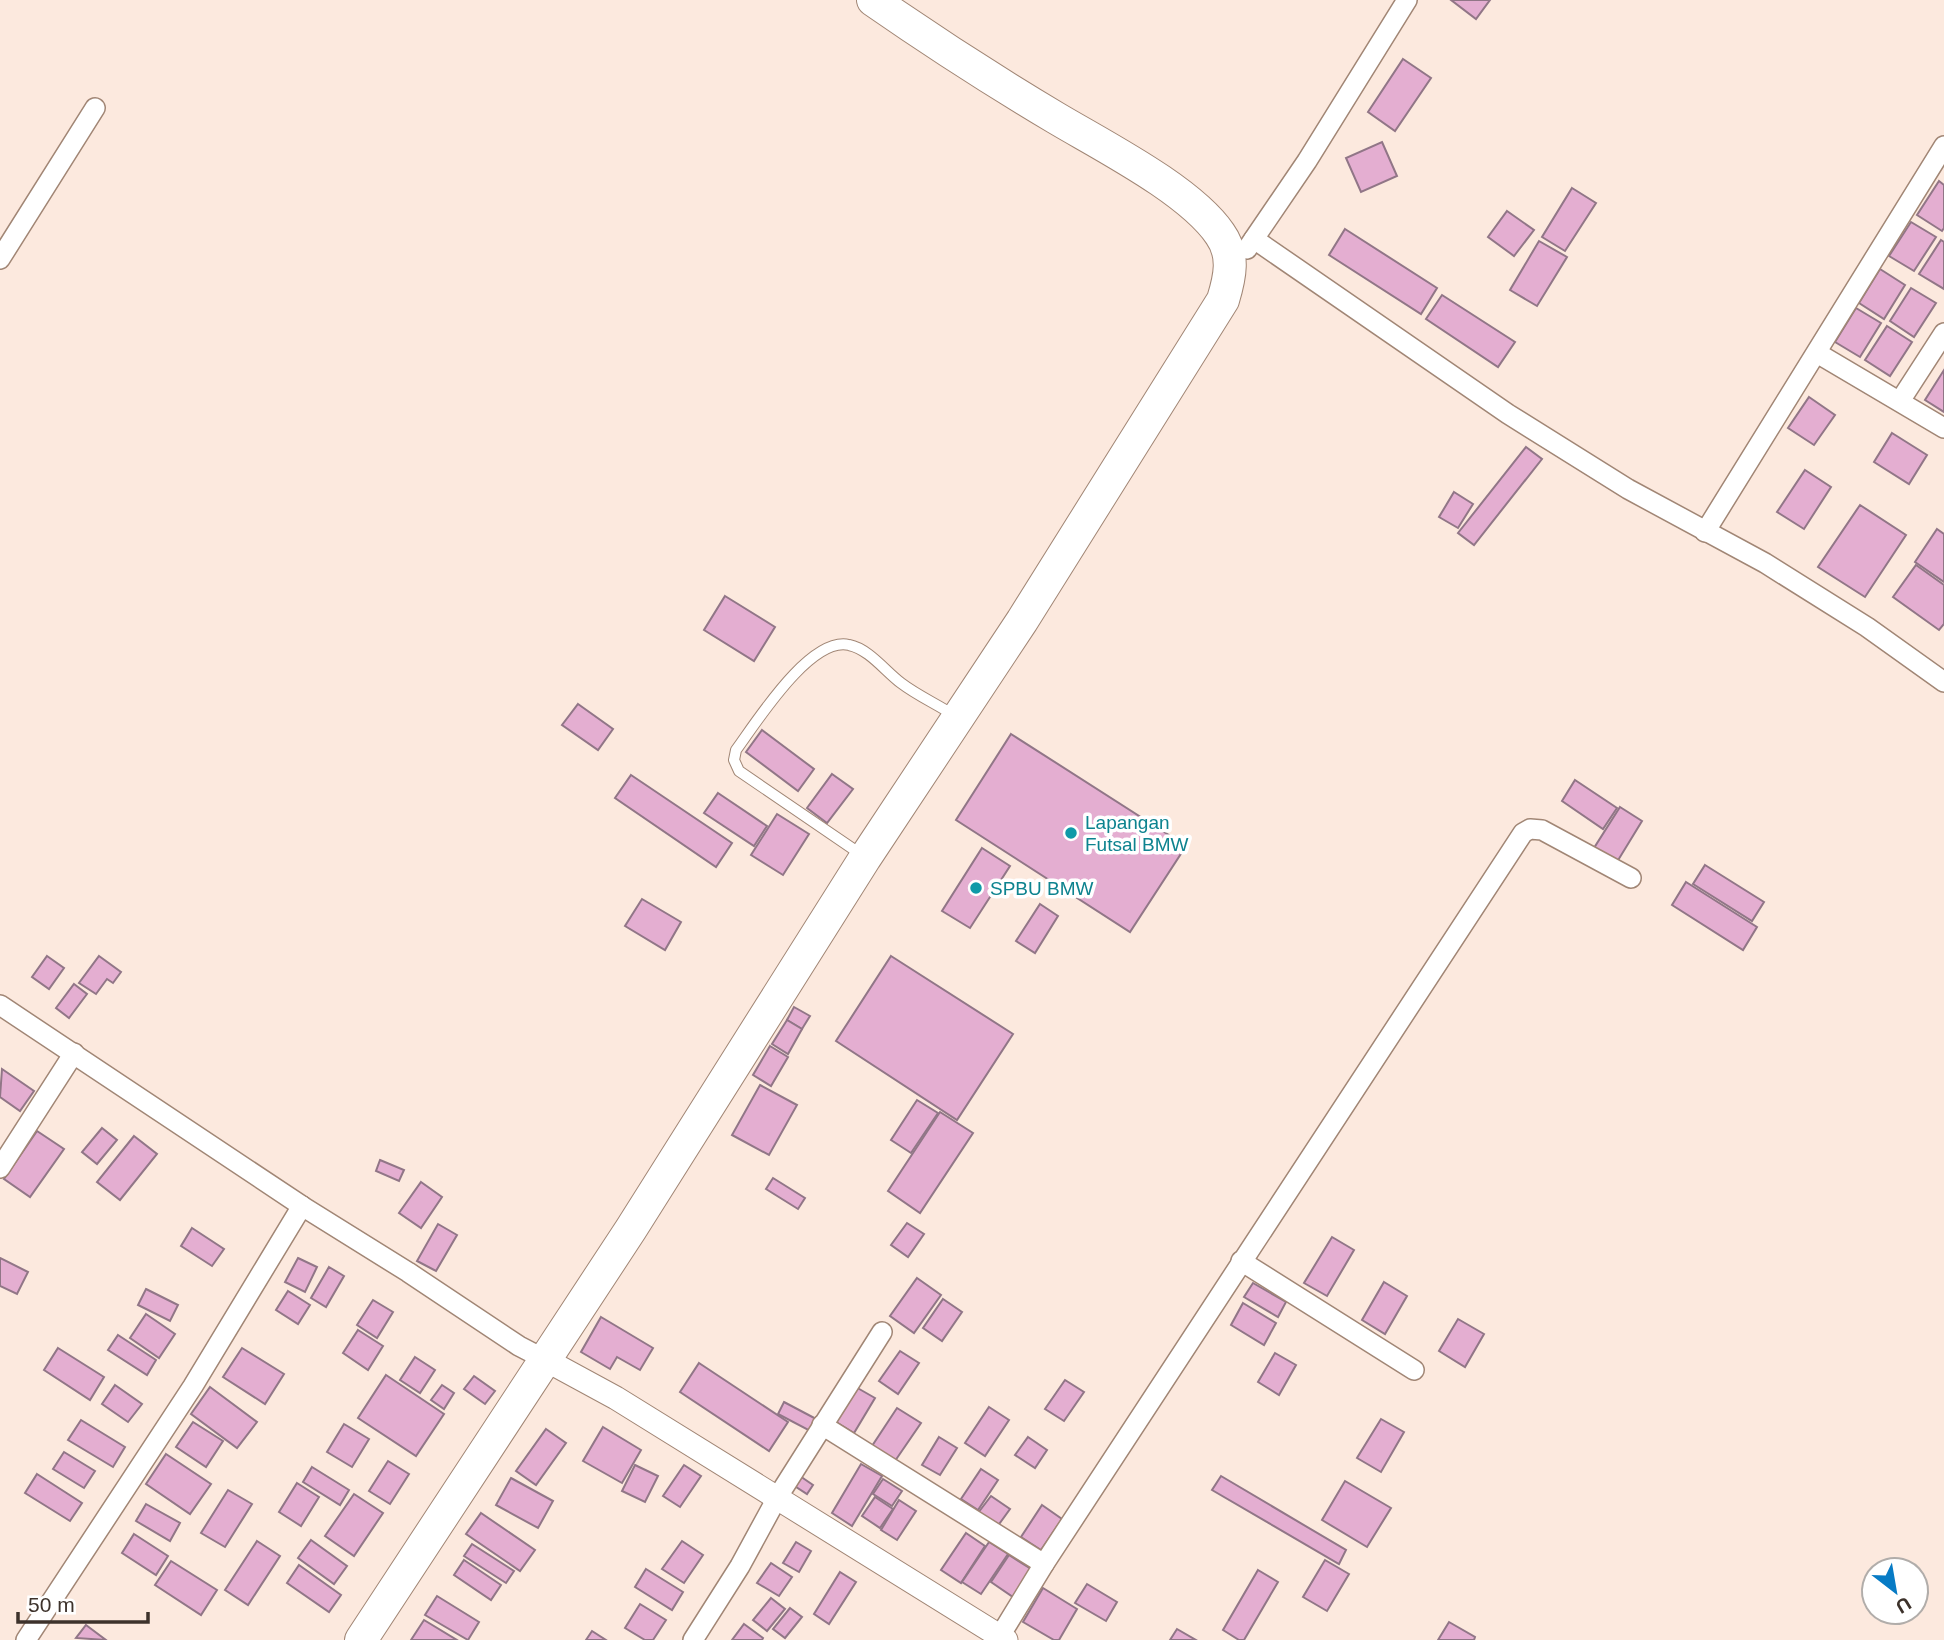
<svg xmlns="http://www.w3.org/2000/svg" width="1944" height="1640" font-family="Arial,sans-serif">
<rect width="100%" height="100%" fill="#fce9de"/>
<g fill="#e4aed1" stroke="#917687" stroke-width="2">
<path d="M1451 0H1490L1476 19Z"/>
<path d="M1403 59 1431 78 1395 131 1368 112Z"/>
<path d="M1382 142 1397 176 1361 192 1346 158Z"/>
<path d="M1939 181 1944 185V228L1942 231 1917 215Z"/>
<path d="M1572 188 1596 203 1565 251 1542 237Z"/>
<path d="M1507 211 1534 230 1514 256 1488 237Z"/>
<path d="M1911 222 1936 237 1914 271 1889 256Z"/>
<path d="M1345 229 1437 288 1421 314 1329 255Z"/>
<path d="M1941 240 1944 242V289L1919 274Z"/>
<path d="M1539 241 1567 257 1537 306 1510 290Z"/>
<path d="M1880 269 1905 285 1884 319 1859 303Z"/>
<path d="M1911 288 1936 303 1914 337 1890 321Z"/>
<path d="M1442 295 1515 342 1498 367 1426 319Z"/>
<path d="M1856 308 1881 323 1860 357 1835 342Z"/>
<path d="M1887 326 1912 342 1890 376 1865 360Z"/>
<path d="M1944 370V412L1925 400Z"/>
<path d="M1809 397 1835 415 1814 445 1788 428Z"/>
<path d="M1892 433 1927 455 1909 484 1874 462Z"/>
<path d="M1526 447 1542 459 1474 545 1458 533Z"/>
<path d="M1805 470 1831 487 1804 529 1777 512Z"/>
<path d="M1454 492 1473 504 1458 528 1439 517Z"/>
<path d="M1860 505 1906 535 1865 597 1818 567Z"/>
<path d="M1937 529 1944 534V582L1915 562Z"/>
<path d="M1916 565 1944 585V624L1939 630 1893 597Z"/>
<path d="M725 596 775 627 754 661 704 630Z"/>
<path d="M578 704 613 729 598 750 562 725Z"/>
<path d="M762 730 814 769 798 791 746 752Z"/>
<path d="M1011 734 1186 846 1130 932 956 820Z"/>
<path d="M832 774 853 789 827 823 807 808Z"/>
<path d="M631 775 732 843 716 867 615 798Z"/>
<path d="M1575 780 1617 808 1603 829 1562 801Z"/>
<path d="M718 793 767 826 754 846 704 813Z"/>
<path d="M1620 807 1642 821 1617 862 1594 848Z"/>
<path d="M777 814 809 834 783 875 751 855Z"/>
<path d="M982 848 1010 866 970 928 942 911Z"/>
<path d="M1705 865 1764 902 1752 921 1693 884Z"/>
<path d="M1686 882 1757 927 1743 950 1672 905Z"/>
<path d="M642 899 681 922 665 950 625 926Z"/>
<path d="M1040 904 1058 916 1035 953 1016 941Z"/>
<path d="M47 956 64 968 49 989 32 977Z"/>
<path d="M99 956 121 972 113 983 107 979 96 994 79 983Z"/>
<path d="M891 956 1013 1034 957 1120 836 1041Z"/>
<path d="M74 984 87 994 69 1018 56 1008Z"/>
<path d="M794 1007 810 1016 802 1029 787 1020Z"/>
<path d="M787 1020 802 1029 788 1054 772 1044Z"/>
<path d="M770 1046 788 1057 771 1086 753 1075Z"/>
<path d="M2 1069 34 1091 20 1111 0 1097Z"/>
<path d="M760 1085 797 1105 769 1155 732 1135Z"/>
<path d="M917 1100 938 1113 911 1153 891 1140Z"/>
<path d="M940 1112 973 1133 920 1213 888 1191Z"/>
<path d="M102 1128 117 1140 97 1164 82 1152Z"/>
<path d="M37 1131 64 1149 30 1197 4 1179Z"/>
<path d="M134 1136 157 1154 120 1200 97 1182Z"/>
<path d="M380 1160 404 1170 399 1181 376 1171Z"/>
<path d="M773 1178 805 1198 798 1209 766 1189Z"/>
<path d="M421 1182 442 1197 421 1228 399 1213Z"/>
<path d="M907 1223 924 1234 908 1257 891 1245Z"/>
<path d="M438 1224 457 1235 436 1271 417 1261Z"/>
<path d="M192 1228 224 1249 212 1266 181 1246Z"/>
<path d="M1332 1237 1354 1250 1327 1296 1304 1283Z"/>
<path d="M0 1258 28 1272 17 1294 0 1286Z"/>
<path d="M298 1258 317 1267 305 1292 285 1282Z"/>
<path d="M329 1267 344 1276 326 1307 311 1298Z"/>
<path d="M917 1278 941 1295 914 1333 890 1316Z"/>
<path d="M1384 1282 1407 1296 1385 1334 1362 1320Z"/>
<path d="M1253 1283 1286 1302 1278 1317 1244 1297Z"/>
<path d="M146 1289 178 1305 170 1321 138 1305Z"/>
<path d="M288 1291 310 1305 298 1324 276 1310Z"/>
<path d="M943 1299 962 1312 942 1341 923 1328Z"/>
<path d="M373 1300 393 1312 377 1338 357 1325Z"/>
<path d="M1243 1303 1276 1323 1264 1345 1231 1325Z"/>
<path d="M146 1314 175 1334 159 1358 130 1338Z"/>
<path d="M601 1317 653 1348 640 1370 617 1357 610 1369 581 1352Z"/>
<path d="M1458 1319 1484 1334 1465 1367 1439 1351Z"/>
<path d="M358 1330 383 1346 368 1370 343 1353Z"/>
<path d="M118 1335 156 1360 147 1375 108 1350Z"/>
<path d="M58 1348 104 1377 90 1400 44 1370Z"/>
<path d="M242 1348 284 1374 265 1404 223 1377Z"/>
<path d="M900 1351 919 1363 898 1394 879 1381Z"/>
<path d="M1275 1353 1296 1365 1279 1395 1258 1382Z"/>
<path d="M415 1357 435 1370 420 1393 400 1380Z"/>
<path d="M699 1363 788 1422 769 1451 680 1392Z"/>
<path d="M386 1375 444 1414 416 1456 358 1418Z"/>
<path d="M474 1376 495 1391 485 1404 464 1389Z"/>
<path d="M1065 1380 1084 1392 1064 1421 1045 1409Z"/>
<path d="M115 1385 142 1404 128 1422 102 1404Z"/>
<path d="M442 1385 454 1393 444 1409 431 1400Z"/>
<path d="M854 1386 875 1398 854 1433 833 1420Z"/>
<path d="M210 1387 257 1422 237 1448 191 1414Z"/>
<path d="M784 1402 820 1421 814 1433 778 1414Z"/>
<path d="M989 1407 1009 1420 985 1456 965 1443Z"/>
<path d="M897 1408 921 1423 895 1461 872 1446Z"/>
<path d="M1381 1419 1404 1432 1381 1472 1357 1458Z"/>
<path d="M81 1420 125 1447 113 1467 68 1440Z"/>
<path d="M193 1422 223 1441 206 1467 176 1447Z"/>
<path d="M344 1424 369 1439 352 1467 327 1452Z"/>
<path d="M603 1427 641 1450 622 1483 583 1461Z"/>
<path d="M546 1429 566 1443 536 1485 516 1471Z"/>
<path d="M939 1437 957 1448 940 1475 922 1465Z"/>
<path d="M1028 1437 1047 1450 1035 1468 1015 1455Z"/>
<path d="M64 1452 95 1471 84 1488 53 1469Z"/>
<path d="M166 1454 211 1484 190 1514 146 1484Z"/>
<path d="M388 1461 409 1474 390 1504 369 1491Z"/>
<path d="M861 1464 882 1476 852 1526 832 1513Z"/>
<path d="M635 1465 658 1476 645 1502 622 1491Z"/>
<path d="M684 1465 701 1476 680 1507 663 1496Z"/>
<path d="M312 1467 349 1490 340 1505 303 1482Z"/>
<path d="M981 1469 998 1480 978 1510 961 1499Z"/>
<path d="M37 1474 82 1503 70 1521 25 1493Z"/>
<path d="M797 1474 813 1485 807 1494 790 1483Z"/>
<path d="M1221 1476 1346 1550 1339 1564 1212 1490Z"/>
<path d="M511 1478 553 1501 538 1528 496 1505Z"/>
<path d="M883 1479 902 1491 892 1506 873 1494Z"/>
<path d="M1345 1481 1391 1508 1367 1547 1322 1520Z"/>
<path d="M297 1483 319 1497 301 1526 279 1512Z"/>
<path d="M228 1490 252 1504 225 1547 201 1533Z"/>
<path d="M354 1494 383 1513 354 1556 325 1536Z"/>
<path d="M991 1496 1010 1509 997 1527 978 1513Z"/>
<path d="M875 1497 893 1509 880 1528 862 1516Z"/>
<path d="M899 1500 916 1511 897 1540 881 1530Z"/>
<path d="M146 1504 180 1523 170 1541 136 1521Z"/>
<path d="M1042 1505 1062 1519 1041 1550 1021 1537Z"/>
<path d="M481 1513 535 1550 520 1571 466 1534Z"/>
<path d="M966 1533 985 1546 961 1583 941 1570Z"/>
<path d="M134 1534 168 1556 156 1575 122 1553Z"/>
<path d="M311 1540 347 1566 334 1584 298 1558Z"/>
<path d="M257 1541 280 1556 248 1605 225 1590Z"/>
<path d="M682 1541 703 1555 684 1583 662 1569Z"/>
<path d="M796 1542 811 1551 799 1572 783 1563Z"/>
<path d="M989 1542 1008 1554 981 1594 962 1582Z"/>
<path d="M472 1544 514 1571 506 1583 464 1556Z"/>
<path d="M1009 1555 1031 1569 1013 1597 991 1582Z"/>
<path d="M464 1560 501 1585 491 1600 454 1575Z"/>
<path d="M1325 1560 1349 1574 1327 1611 1303 1597Z"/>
<path d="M171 1561 217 1590 201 1615 155 1585Z"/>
<path d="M771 1563 792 1577 779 1596 757 1583Z"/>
<path d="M299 1565 341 1595 329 1612 287 1583Z"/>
<path d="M646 1569 683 1592 672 1610 635 1587Z"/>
<path d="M1258 1570 1278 1582 1244 1640H1239L1223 1630Z"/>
<path d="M840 1572 856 1582 829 1624 814 1614Z"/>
<path d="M1087 1584 1117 1602 1106 1621 1075 1603Z"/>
<path d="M1043 1588 1077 1609 1059 1640H1054L1023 1622Z"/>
<path d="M437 1596 479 1622 468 1640 425 1615Z"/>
<path d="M771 1598 785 1609 767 1631 753 1620Z"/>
<path d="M640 1604 666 1620 653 1640H645L625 1628Z"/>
<path d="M790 1608 802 1617 785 1638 773 1629Z"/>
<path d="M424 1620 457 1640H411Z"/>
<path d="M1449 1622 1475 1637 1474 1640H1438Z"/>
<path d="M744 1624 763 1638 762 1640H732Z"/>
<path d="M86 1625 106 1640 76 1638Z"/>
<path d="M1177 1629 1196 1640H1170Z"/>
<path d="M592 1631 606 1640H586Z"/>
</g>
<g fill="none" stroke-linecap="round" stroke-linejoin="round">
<g stroke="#a18675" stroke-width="12">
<path id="service" d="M862 855 739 771 734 760 736 750C756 723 810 636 849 645 869 649 885 671 901 683 918 696 937 704 955 716"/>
</g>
<g stroke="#a18675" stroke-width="22">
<g id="minor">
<path d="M1254 239 1508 414 1628 489 1765 563 1867 627 1944 682"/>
<path d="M1247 249 1307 161 1407 0"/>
<path d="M0 259 95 108"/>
<path d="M1817 353 1944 428"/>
<path d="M1900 401 1944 333"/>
<path d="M1705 532 1944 146"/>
<path d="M0 1005 302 1206 408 1272 519 1346 546 1360"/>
<path d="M0 1168 74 1053"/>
<path d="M1241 1261 1414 1370"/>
<path d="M822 1425 1044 1564"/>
<path d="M1000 1636 1044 1564 1523 833 1530 829 1542 830 1631 878"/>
<path d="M26 1640 193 1386 302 1206"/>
<path d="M693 1640 740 1566 777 1498 882 1332"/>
</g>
</g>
<g stroke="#a18675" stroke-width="25">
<path id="tertiary" d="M546 1360 616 1398 1006 1640"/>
</g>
<g stroke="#a18675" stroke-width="34">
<path id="trunk" d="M361 1640 631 1229 865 858 1022 621 1223 300C1230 277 1235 255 1220 234 1190 190 1103 146 1056 118 994 81 932 41 873 0"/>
</g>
<use href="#service" stroke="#fff" stroke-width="10"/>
<use href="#minor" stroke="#fff" stroke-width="19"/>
<use href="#tertiary" stroke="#fff" stroke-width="23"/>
<use href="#trunk" stroke="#fff" stroke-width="32"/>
</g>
<g fill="#0f9aa8" stroke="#fff" stroke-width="2.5">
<circle cx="1071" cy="833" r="7"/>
<circle cx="976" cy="888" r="7"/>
</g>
<g text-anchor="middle" stroke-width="7" stroke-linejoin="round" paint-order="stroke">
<g font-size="19" fill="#0d838f" stroke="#fff" text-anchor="start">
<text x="1085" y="829">Lapangan<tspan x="1085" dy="22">Futsal BMW</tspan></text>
<text x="990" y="895">SPBU BMW</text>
</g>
</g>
<g transform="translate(1895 1591) rotate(149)"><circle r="33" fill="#ffffff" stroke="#b1adaa" stroke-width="2"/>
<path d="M0-5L12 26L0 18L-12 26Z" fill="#077bc5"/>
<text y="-10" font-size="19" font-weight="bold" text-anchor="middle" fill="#3d322b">U</text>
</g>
<path d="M18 1612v10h130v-10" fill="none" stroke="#3d322b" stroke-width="3.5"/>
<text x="28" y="1612" font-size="21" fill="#3d322b" stroke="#ffffff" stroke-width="5" paint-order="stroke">50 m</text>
</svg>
